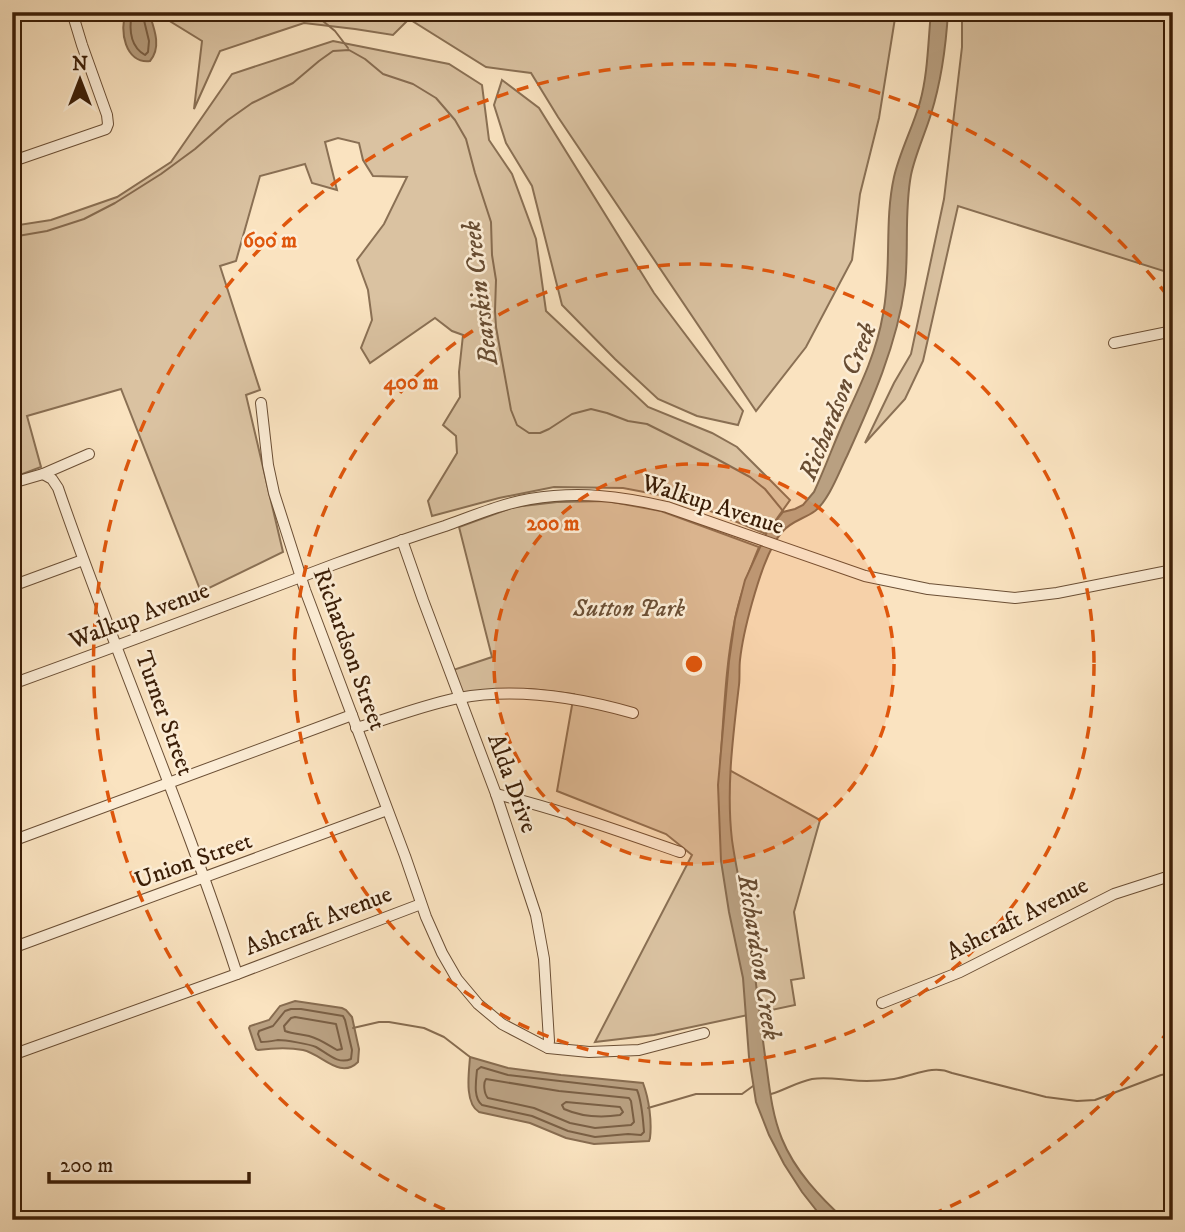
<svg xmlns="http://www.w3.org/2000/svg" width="1185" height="1232" font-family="'IM FELL DW Pica',serif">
<rect width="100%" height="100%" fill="#fae3c0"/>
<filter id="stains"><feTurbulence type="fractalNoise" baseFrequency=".00286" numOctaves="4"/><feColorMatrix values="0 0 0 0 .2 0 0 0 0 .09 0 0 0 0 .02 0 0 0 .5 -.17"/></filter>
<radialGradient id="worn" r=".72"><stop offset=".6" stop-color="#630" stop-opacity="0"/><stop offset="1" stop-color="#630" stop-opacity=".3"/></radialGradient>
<g fill="#dac2a1" stroke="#8a7054" stroke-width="2">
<path d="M155 12H896L879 118 860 194 852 260 806 347 756 411 558 117 531 73 486 67 409 19 393 35 355 29 304 23 220 51 194 109 202 41Z"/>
<path d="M962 12H1173V274L958 206 923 361 905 399 865 443 894 383 911 354 944 199 962 47Z"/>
<path d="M333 41 449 64 482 85 489 140 512 174 536 239 546 311 648 407 712 433 737 447 790 500 766 534 681 499 623 488 554 487 499 498 432 516 428 501 457 453 456 436 443 425 460 397 459 372 463 335 452 331 435 318 370 363 361 348 372 320 368 290 357 260 384 224 407 177 373 176 363 160 359 143 338 138 325 142 337 190 312 183 305 164 260 176 236 261 220 266 260 390 246 395 283 552 201 592 121 389 27 416 41 467 12 478V226L51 220 117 197 171 162 232 74Z"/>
<path d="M502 80 539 108 654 293 743 411 738 425 697 416 658 399 615 359 562 305 532 186 506 143 494 105Z"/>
<path d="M607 501 661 511 759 547C749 571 740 594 735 619 725 667 724 717 720 765L820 820 794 912 804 978 791 980 795 1005 654 1035 595 1042 692 855 666 834 557 791 574 694 530 689 462 693 453 670 492 657 459 527 514 507 557 502Z"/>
</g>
<g fill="#b9a081" stroke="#876c50" stroke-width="2">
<path d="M126 12 149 13C154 28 162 47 150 61 125 64 119 30 126 12Z"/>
<path d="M931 12H948C946 46 941 82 931 114 925 134 915 155 911 175 904 212 909 249 905 285 897 345 872 401 847 456 839 472 829 500 815 511 804 519 791 521 782 532 768 548 758 582 752 603 747 621 742 641 740 660 739 668 740 677 739 685 733 736 726 789 732 840 738 883 750 924 754 967 758 1001 762 1036 767 1070 770 1093 773 1117 782 1139 795 1171 820 1197 845 1220H824L802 1192 784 1164 769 1135 756 1102 749 1057 743 978 729 912 721 861 718 785 729 661 735 619 745 580 767 532 783 512 795 509 803 505 814 492C826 466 835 440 847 414 862 382 877 350 883 314 892 269 884 222 894 177 900 151 913 127 920 102 928 73 928 42 931 12Z"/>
<path d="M295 1001 342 1008 346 1010 352 1017 359 1049 358 1062C340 1080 322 1054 303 1050 287 1047 274 1048 258 1050L256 1049 249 1028 250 1026 269 1020 280 1006Z"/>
<path d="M470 1057 508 1068 561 1075 643 1083C649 1099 652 1121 650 1138L649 1141 594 1144 566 1138 530 1123 479 1112C464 1103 469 1072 470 1057Z"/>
</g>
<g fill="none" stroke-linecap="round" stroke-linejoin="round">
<g stroke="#7a5f44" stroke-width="2">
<path d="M132 12C129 28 129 46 145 55L148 52 149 41 142 12"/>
<path d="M291 1009H301L343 1016 345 1020 352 1050 351 1059C338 1065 327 1053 316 1047 309 1044 285 1040 278 1040 272 1041 267 1042 261 1042L258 1034 259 1031 273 1026 285 1011Z"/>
<path d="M295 1017 336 1024 342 1049 337 1050C328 1045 320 1039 309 1036 301 1034 293 1034 285 1031L284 1026 291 1018Z"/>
<path d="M481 1067 508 1075 637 1090C642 1102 643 1119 644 1132L641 1135 628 1134 595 1137 568 1131 532 1116 482 1105C473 1098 476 1081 477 1070Z"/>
<path d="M486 1079 559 1091 629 1098 631 1101 634 1122 631 1125 595 1128 570 1123 534 1108 488 1098C484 1094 483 1083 486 1079Z"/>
<path d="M566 1102 620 1107 623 1112 620 1115C600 1118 582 1117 564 1109L562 1105Z"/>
</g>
<g stroke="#876c50" stroke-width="2">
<path d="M312 12 335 31 348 48"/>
<path d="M12 237 47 231 84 219 115 203 161 174 195 149 228 120 252 103 293 83 319 61 333 51 349 50 365 59 383 74 413 84 436 98 455 120 466 139 475 173 491 222 492 255 496 280 495 311 496 327 511 410 517 425 529 433H540L549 429 572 414 591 409 607 413 628 421 647 424 715 458 750 477 765 489 783 511"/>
<path d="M353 1028 379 1022H389L424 1028 444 1037 470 1057"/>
<path d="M771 1094C785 1090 797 1082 812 1079 825 1077 837 1079 850 1080 864 1082 880 1081 894 1079 914 1076 932 1064 952 1073L1046 1097 1077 1101 1095 1100 1161 1075 1173 1073"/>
<path d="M648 1108 696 1094H742L753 1086"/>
</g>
<g stroke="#6b4f35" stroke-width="12">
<g id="minor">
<path d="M12 159H19L106 129 108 124 107 115 82 45 72 12"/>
<path d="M1114 343 1173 331"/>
<path d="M261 403 268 465 274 493 305 590 405 856 426 917 442 953 457 979 478 1004 502 1024 548 1048 589 1052 639 1050 704 1033"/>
<path d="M43 474 52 479 58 488C114 651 184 810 237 974"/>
<path d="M12 483 43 474 89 454"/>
<path d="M402 540 423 600 496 794 536 915 544 959 549 1041 548 1048"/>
<path d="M12 586 83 560"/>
<path d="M12 684C120 645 227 605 335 564 371 551 408 538 445 526 473 516 501 504 530 499 579 491 620 496 667 507L865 576 928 589 1015 598 1057 593 1173 570"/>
<path d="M356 728C389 719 426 704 459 698 517 687 577 697 633 713"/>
<path d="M496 794C558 809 619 831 680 852"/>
<path d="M12 841 352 715"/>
<path d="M12 948 387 810"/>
<path d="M882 1003 960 972 1114 894 1173 875"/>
<path d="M12 1055 237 974 421 904"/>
</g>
</g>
<use href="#minor" stroke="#fcedd6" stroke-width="10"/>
</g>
<circle cx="694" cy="664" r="200" fill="#df560c" fill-opacity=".12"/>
<g fill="none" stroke="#df560c" stroke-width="3.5" stroke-dasharray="12 9">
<circle cx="694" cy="664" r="200"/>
<circle cx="694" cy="664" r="400"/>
<path d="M1170 1029A600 600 0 0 1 924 1218M464 1218A600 600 0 1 1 1170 299"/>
</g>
<g text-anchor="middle" stroke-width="5" stroke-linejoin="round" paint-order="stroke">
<g font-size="24" fill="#3b1e07" stroke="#fcedd6">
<text transform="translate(713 504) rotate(18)" y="8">Walkup Avenue</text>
<text transform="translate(139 615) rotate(-21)" y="8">Walkup Avenue</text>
<text transform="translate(350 649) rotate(70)" y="8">Richardson Street</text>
<text transform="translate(165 713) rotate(70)" y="8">Turner Street</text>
<text transform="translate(513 783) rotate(70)" y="8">Alda Drive</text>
<text transform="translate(193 860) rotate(-20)" y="8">Union Street</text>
<text transform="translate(1017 918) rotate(-27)" y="8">Ashcraft Avenue</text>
<text transform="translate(318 920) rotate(-21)" y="8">Ashcraft Avenue</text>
</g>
<g font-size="24" font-style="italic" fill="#6b4f35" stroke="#fcedd6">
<text x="629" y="616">Sutton Park</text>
</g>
<g font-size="26" font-style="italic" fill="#674c32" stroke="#fcedd6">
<text transform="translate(479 293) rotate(-97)" y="9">Bearskin Creek</text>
<text transform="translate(837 401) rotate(-68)" y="9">Richardson Creek</text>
<text transform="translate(760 957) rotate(81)" y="9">Richardson Creek</text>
</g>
</g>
<circle cx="694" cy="664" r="10" fill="#df560c" stroke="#fcedd6" stroke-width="3.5"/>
<g font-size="21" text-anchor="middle" font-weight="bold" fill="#df560c" stroke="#fcedd6" stroke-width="5" stroke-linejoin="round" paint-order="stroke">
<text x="270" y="247">600 m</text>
<text x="411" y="389">400 m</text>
<text x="553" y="530">200 m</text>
</g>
<rect width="1185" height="1232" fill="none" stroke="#fae3c0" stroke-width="42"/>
<rect x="14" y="14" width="1157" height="1204" fill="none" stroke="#3b1e07" stroke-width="3.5"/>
<rect x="21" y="21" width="1143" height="1190" fill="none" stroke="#3b1e07" stroke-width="2"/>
<g transform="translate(80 80)" stroke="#fcedd6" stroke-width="5" paint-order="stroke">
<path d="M0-5L12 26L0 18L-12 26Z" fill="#3b1e07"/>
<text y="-10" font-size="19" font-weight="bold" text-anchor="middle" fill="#3b1e07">N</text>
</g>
<path d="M49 1172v10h200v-10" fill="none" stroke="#3b1e07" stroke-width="3.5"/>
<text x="60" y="1172" font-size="21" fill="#3b1e07" stroke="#fcedd6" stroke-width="5" paint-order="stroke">200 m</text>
<rect width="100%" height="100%" filter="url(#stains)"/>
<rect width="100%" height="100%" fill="url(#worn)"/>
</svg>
